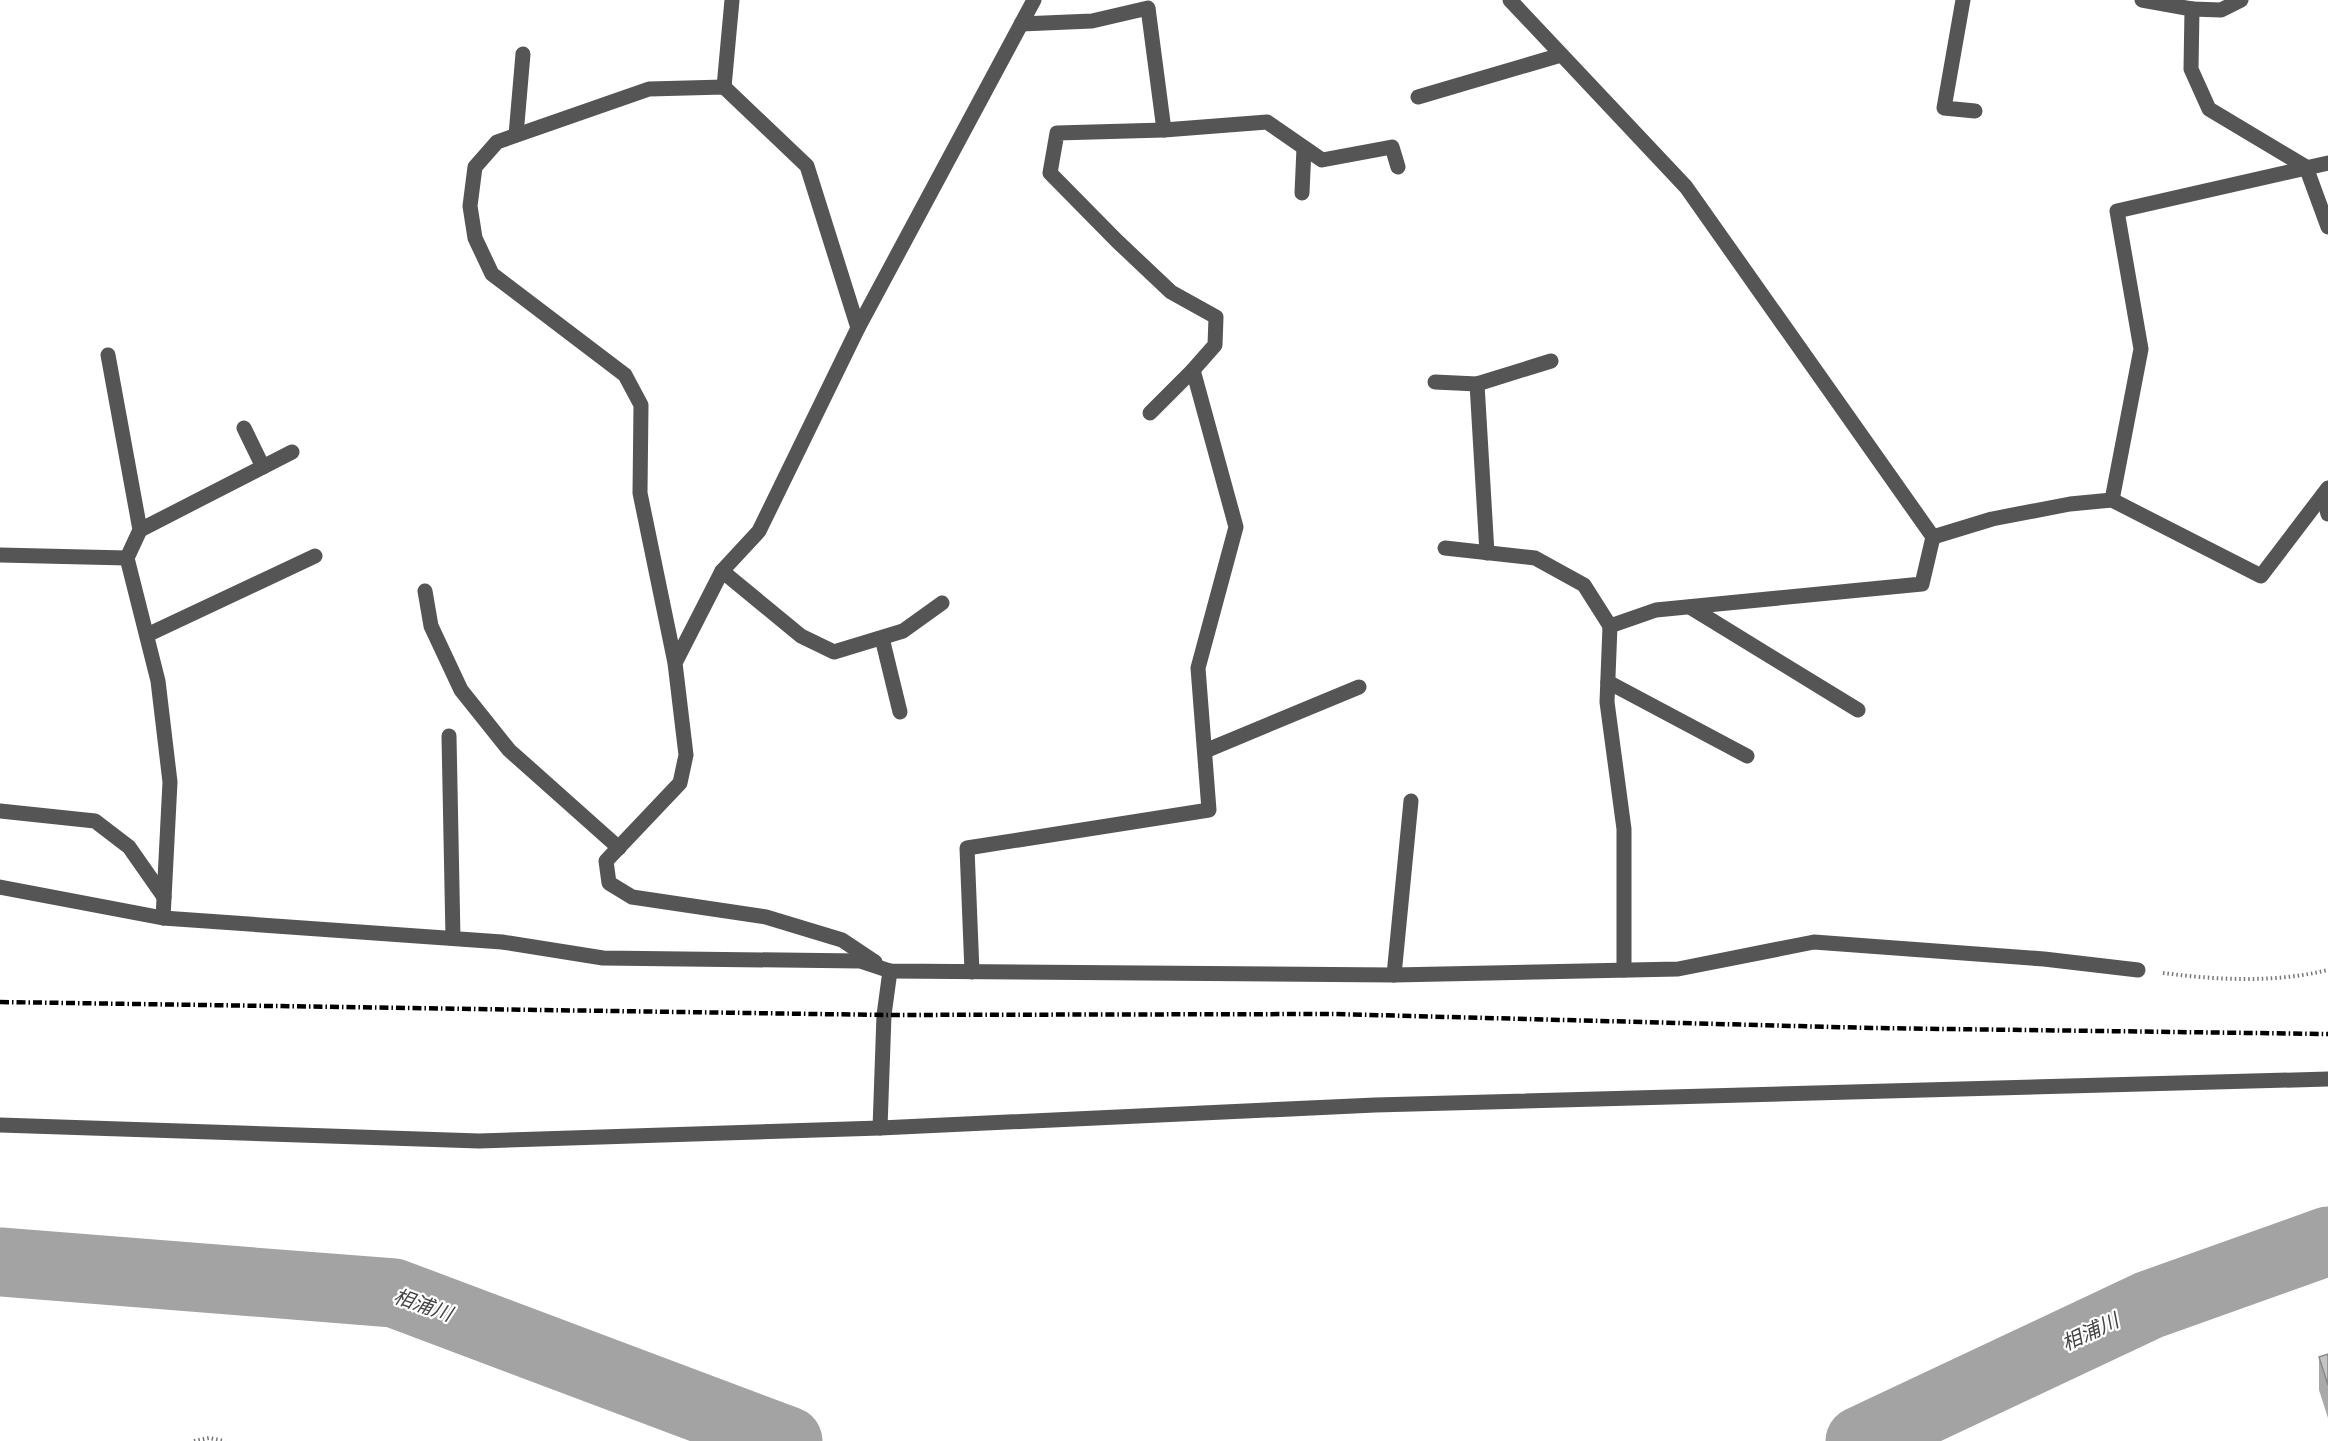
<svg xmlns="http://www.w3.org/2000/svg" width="2328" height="1441" font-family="Inter,'Noto Sans JP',sans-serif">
<rect width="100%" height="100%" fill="#fff"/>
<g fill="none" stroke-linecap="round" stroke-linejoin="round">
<g stroke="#a3a3a3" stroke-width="69">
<path d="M0 1262 394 1293 788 1441"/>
<path d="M1860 1441 2149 1305 2328 1241"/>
</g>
<g stroke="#777" stroke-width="4" stroke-dasharray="1.5 3" stroke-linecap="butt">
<path d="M2163 973C2217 980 2275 983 2328 970"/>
<path d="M194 1441 209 1438 225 1441"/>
</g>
<g stroke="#555" stroke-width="15">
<path d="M1510 0 1686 187 1933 537 1922 584 1656 610 1610 626 1607 702 1624 829V970"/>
<path d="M1963 0 1944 108 1975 111"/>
<path d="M2142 0 2192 9 2191 69 2209 109 2306 167 2328 227"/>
<path d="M2192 9 2221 10 2241 0"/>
<path d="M1021 24 1092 21 1148 8 1164 130 1057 133 1050 173 1117 241 1171 292 1216 317 1215 345 1193 370"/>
<path d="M724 87 732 0"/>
<path d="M1418 97 1561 55"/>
<path d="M1164 130 1267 122 1322 160 1392 147 1398 167"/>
<path d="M516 135 523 54"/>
<path d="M1302 193 1304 148"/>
<path d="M858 328 1034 0"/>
<path d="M108 355 140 530 127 558 158 681 170 782 163 918"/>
<path d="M1435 382 1477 384 1487 553"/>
<path d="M1477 384 1551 361"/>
<path d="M244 428 263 467"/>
<path d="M2323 495 2328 514"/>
<path d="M2112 500 2141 349 2117 211 2328 163"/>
<path d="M140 530 292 452"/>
<path d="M1933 537 1992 519 2070 504 2112 500 2261 576 2328 488"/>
<path d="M1445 548 1535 558 1584 585 1610 626"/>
<path d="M0 555 127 558"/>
<path d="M722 571 801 636 834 652 903 631 942 603"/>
<path d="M425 591 431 626 461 690 509 750 619 848"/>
<path d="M1690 607 1858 710"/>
<path d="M147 635 315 556"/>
<path d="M882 638 900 712"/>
<path d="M675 663 722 571 759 531 858 328 807 166 724 87 649 89 497 142 475 167 470 206 475 238 492 274 625 375 641 405 640 493 675 663 686 755 680 783 606 861 609 883 632 897 766 917 842 940 875 962"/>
<path d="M1608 682 1747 756"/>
<path d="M449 736 453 938"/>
<path d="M1205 751 1359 687"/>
<path d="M0 811 95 821 129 847 164 897"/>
<path d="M0 887 163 918 502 942 603 958 860 961 890 971 1394 975 1678 969 1814 942 2044 959 2138 970"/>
<path d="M972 972 967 848 1209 810 1198 668 1236 527 1193 370 1150 413"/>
<path d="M1394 975 1411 801"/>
<path d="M0 1125 479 1141 880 1128 1375 1105 2328 1079"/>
<path d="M880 1128 884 1015 890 971"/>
</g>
<path stroke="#000" stroke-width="4.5" stroke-dasharray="9 3 1.5 3" stroke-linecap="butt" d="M0 1002 884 1015 1333 1014 1872 1028 2328 1034"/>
</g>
<path fill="#a9a9a9" d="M2328 1354V1418L2319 1390V1357Z"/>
<path fill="#c4c4c4" stroke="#898989" stroke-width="1.5" d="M2328 1354V1385L2319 1357Z"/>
<g text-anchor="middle" stroke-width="4.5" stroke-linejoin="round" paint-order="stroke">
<g font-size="20" font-style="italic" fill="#444" stroke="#fff">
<text transform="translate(423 1305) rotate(19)" y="7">相浦川</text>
<text transform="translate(2090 1332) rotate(-25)" y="7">相浦川</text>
</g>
</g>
</svg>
